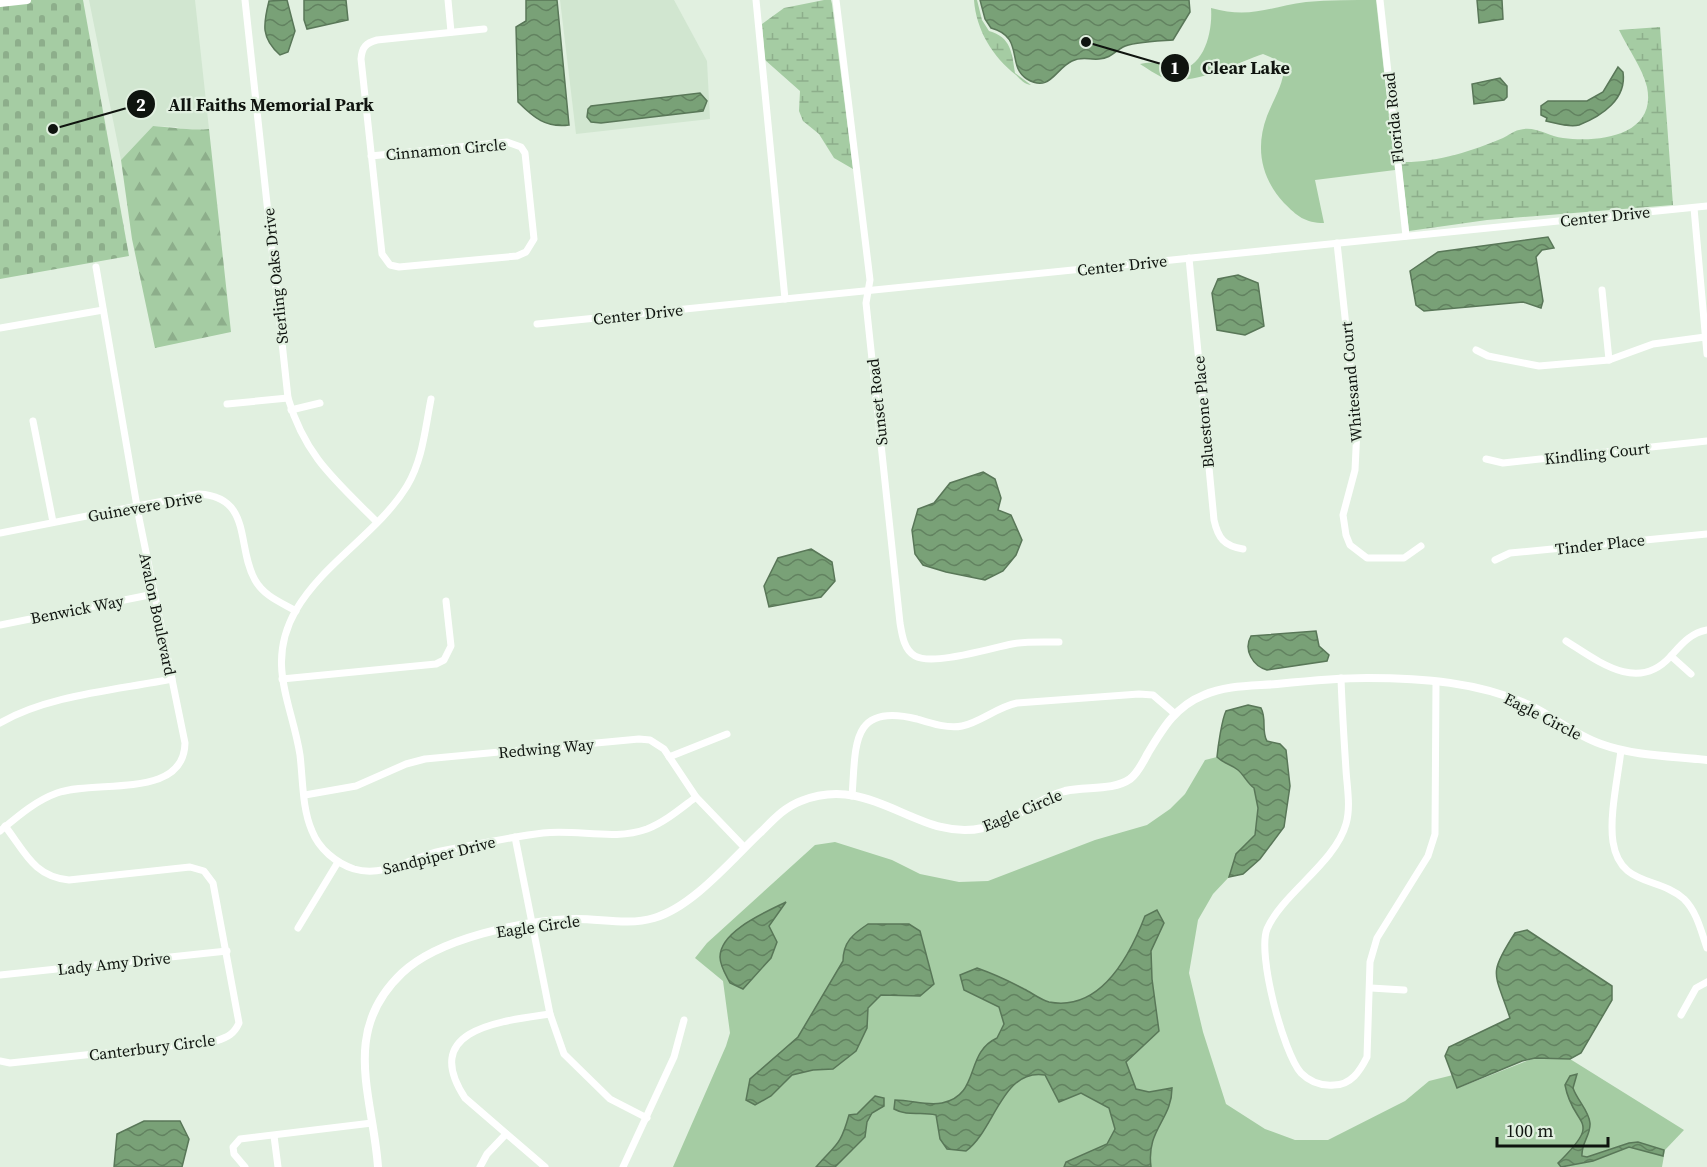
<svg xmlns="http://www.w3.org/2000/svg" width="1707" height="1167" font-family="'Source Serif 4',serif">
<defs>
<pattern id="forest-firs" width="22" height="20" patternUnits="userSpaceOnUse" patternTransform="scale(1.5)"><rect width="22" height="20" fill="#a5cca3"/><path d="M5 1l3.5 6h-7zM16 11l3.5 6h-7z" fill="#8dae8b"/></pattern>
<pattern id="wetland-marsh" width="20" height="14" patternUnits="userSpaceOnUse" patternTransform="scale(1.5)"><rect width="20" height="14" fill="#a5cca3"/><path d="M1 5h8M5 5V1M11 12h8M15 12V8" fill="none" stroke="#8dae8b"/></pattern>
<pattern id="cemetery-stones" width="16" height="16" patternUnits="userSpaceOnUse" patternTransform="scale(1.5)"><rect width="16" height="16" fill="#a5cca3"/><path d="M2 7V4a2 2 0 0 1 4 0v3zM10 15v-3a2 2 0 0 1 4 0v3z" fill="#8dae8b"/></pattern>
<pattern id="water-waves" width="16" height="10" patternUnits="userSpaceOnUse" patternTransform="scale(1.5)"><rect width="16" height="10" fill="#79a177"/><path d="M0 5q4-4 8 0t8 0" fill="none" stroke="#628260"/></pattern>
</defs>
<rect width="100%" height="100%" fill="#e1f0e0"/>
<g fill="#d1e6d0">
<path d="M89 0H195L209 129 187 131 176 127 153 126 121 160Z"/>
<path d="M560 0H674L707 61 710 119 576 134Z"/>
</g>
<g fill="#a5cca3">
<path d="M1376 0 1395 170 1315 180 1324 223C1305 223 1297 216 1284 203 1261 178 1255 148 1267 116 1274 98 1285 83 1284 63L1263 54C1236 63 1192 87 1164 78 1156 75 1147 68 1140 64 1145 63 1154 61 1159 64 1163 65 1165 69 1171 70 1203 74 1213 33 1211 8 1250 19 1269 7 1306 2 1329 0 1353 0 1376 0Z"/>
<path d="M1217 757C1224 764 1231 764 1238 770 1244 775 1247 783 1254 788L1258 808 1255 835 1236 854 1229 877 1213 894 1198 920 1189 973 1203 1032 1226 1104 1265 1129 1295 1140H1328L1405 1101 1429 1081 1453 1075 1458 1088 1534 1058 1570 1059 1684 1130 1665 1150 1662 1167H673L726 1046 730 1033 723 981 695 958 707 943 815 845 835 842 892 860 920 874 959 882 988 881 1095 840 1147 825 1170 809 1185 794 1205 760Z"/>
</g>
<path fill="url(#forest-firs)" d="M153 126C173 127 189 131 209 129L231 332 155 348 132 239 121 160Z"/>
<g fill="url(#wetland-marsh)">
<path d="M824 0H831L832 4 853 169 834 158 819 134 803 121 799 111 800 91 765 60 762 24 784 8Z"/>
<path d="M974 0H977L982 20 989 31C1011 37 1012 53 1015 73L1031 85C1024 84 1021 80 1016 75 993 57 976 30 974 0Z"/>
<path d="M1660 27 1673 205 1487 220 1409 231 1401 162C1435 163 1473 151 1503 138 1508 136 1513 131 1519 130 1534 125 1548 136 1563 138 1598 143 1657 136 1647 87 1642 67 1628 49 1619 30Z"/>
</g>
<path fill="url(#cemetery-stones)" d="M28 0H83L129 256 0 279V3Z"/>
<g fill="url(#water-waves)" stroke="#597758" stroke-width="1.5">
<path d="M287 0 295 31 288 52 280 55C261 38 263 25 269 1Z"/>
<path d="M304 0H346L348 20 307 29 304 20Z"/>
<path d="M526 0H557L569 125C546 128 534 118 518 102L516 27 526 21Z"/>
<path d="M980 0H1189L1190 12 1173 40C1161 41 1132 42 1123 47 1114 52 1111 58 1099 59 1089 60 1082 56 1072 61 1055 69 1050 93 1027 79 1006 66 1025 37 991 28L985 19Z"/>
<path d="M1477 0H1502L1503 19 1479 23Z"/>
<path d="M1618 67 1623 72C1627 99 1602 116 1579 125 1569 128 1556 123 1546 121L1547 118 1541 115V106L1548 101H1587L1603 92Z"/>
<path d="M1500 78 1507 86V97L1504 100 1474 104 1472 84Z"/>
<path d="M700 93 707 101 703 111 601 123 591 122 587 117 588 109 591 106Z"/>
<path d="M1548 237 1554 248 1542 250 1536 257 1543 301 1541 308 1523 302 1424 311 1416 305 1410 271 1438 252Z"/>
<path d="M1238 275 1258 283 1264 326 1245 335 1217 330 1212 293 1218 279Z"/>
<path d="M983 472 995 479 1001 498 998 510 1011 515 1022 540 1016 555 1003 571 985 580 946 572 923 565 915 554 912 530 918 509 934 503 950 483Z"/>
<path d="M811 549 832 562 835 581 821 597 769 607 764 586 778 558Z"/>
<path d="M1316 631 1319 646 1329 655 1327 661 1267 670C1253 666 1243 650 1251 636Z"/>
<path d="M1248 705 1261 708C1267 719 1261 731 1267 741L1280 744 1286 750 1290 786 1284 827 1260 859 1243 874 1229 877 1236 854 1255 835 1258 808 1254 788C1247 783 1244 775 1238 770 1231 764 1224 764 1217 757 1218 746 1222 719 1226 711Z"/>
<path d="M786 902 769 926 777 942 771 958 743 989 730 983C726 975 720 966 720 957 720 931 766 912 786 902Z"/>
<path d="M1157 910 1164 923 1151 951 1152 979 1159 1031 1126 1062 1136 1089 1149 1092 1172 1088C1172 1120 1146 1129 1151 1167H1064L1066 1162 1107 1144 1115 1129 1109 1108 1081 1093 1059 1102 1045 1075C1002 1068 995 1130 966 1151L947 1149 940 1139 936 1115C922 1111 908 1117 894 1109L895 1100C912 1100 926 1106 942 1103 981 1095 964 1053 997 1038L1004 1024 999 1007 964 990 960 975 977 968C994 974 1009 981 1024 989 1032 993 1041 1000 1049 1002 1101 1012 1130 955 1145 916Z"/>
<path d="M868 924H909L920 931 934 984 920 996 881 995 868 1008 867 1028 856 1051 833 1069 813 1070 792 1075 771 1096 755 1105 746 1100 750 1079 798 1037 843 961C843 942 853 934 868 924Z"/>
<path d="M1527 930 1612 986V1000L1581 1053 1570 1059 1535 1058 1522 1061 1457 1088 1445 1056 1449 1047 1510 1018C1495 972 1487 976 1515 933Z"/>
<path d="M1577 1074 1573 1088C1577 1100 1589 1111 1590 1123 1591 1135 1581 1143 1582 1156L1587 1157 1629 1143 1638 1142 1664 1150 1663 1156 1629 1147 1593 1161 1561 1167 1558 1163C1605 1117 1573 1129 1565 1085L1570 1076Z"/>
<path d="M875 1096 884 1098V1106L872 1113 867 1122 865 1137 835 1167H816C836 1144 840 1147 849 1115L857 1114Z"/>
<path d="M144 1121H180L189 1139 182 1167H114L117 1134Z"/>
</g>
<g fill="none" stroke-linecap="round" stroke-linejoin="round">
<g stroke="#fff" stroke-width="7">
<path d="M245 0 288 398C305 456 335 480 377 522"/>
<path d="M448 0 451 32"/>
<path d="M756 0 785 299"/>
<path d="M836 0 870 280 866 303 900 623C902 635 904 650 915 656 933 666 991 648 1012 644 1027 641 1043 642 1059 642"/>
<path d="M1380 0 1406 236"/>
<path d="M371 156 507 142 521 147 525 153 534 239 526 252 517 256 399 267 390 265 382 254 361 59C362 47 366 43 377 40L484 29"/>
<path d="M1694 208 1707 354"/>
<path d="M1337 243 1357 428 1355 470 1343 515 1346 535 1350 545 1367 558H1404L1421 546"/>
<path d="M1189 258 1214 520C1218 538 1224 546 1243 549"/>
<path d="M1602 290 1609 360"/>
<path d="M537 324 1707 206"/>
<path d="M0 328 103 310"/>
<path d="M1476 350 1488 356 1539 366 1609 360 1653 344 1705 337"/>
<path d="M431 399C425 429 423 459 407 486 378 533 324 562 296 610 265 664 292 703 300 755 303 780 302 808 312 831 319 849 336 863 354 869 385 878 412 857 441 851 475 845 509 837 543 833 578 829 614 841 647 829 665 822 680 809 696 797"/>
<path d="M227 404 288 398"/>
<path d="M291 410 320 403"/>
<path d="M33 421 53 522"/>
<path d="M1486 459 1503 463 1707 441"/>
<path d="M0 533 199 494C253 497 236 547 255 580 264 596 280 602 296 611"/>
<path d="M1495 560 1510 553 1707 534"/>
<path d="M0 625 154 594"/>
<path d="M1566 641C1598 661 1637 693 1670 657 1681 645 1690 633 1707 630"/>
<path d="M1671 656 1691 674"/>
<path d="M1341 678C1342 709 1344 739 1346 770 1347 787 1351 807 1346 824 1335 863 1282 894 1267 929 1257 954 1283 1052 1301 1073 1310 1082 1322 1086 1334 1085 1351 1085 1360 1071 1367 1057L1370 962 1377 938 1428 856 1435 834 1436 682"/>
<path d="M282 679 436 664 444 660 451 646 446 601"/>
<path d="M0 723C48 695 117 690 172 679"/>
<path d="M1621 750C1618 777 1609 816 1613 842 1620 887 1658 876 1684 899 1697 912 1701 931 1707 948"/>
<path d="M669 757 727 734"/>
<path d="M305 795 356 786 406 764 425 759 639 739 650 740 664 749 696 797 744 847"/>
<path d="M852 796C856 746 850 702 917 719 930 723 948 729 962 726 981 722 997 707 1017 703L1139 694 1153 695 1174 713"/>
<path d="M0 831C18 816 35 801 57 793 97 779 184 800 185 743L139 518 96 267"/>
<path d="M515 837 550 1014 564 1054 610 1099 647 1118"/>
<path d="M298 928 338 862"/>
<path d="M0 975 227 951"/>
<path d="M1371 988 1404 990"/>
<path d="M1681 1015 1696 988 1707 982"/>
<path d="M0 1061 10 1063 216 1041C228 1037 234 1034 239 1023L213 883 204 871 190 867 69 880C34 877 25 852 5 826"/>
<path d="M274 1136 278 1167"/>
<path d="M245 1167 234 1154 233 1147 240 1139 372 1123"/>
<path d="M480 1167 487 1154 506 1134"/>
<path d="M545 1167 465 1098C419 1028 503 1021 550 1014"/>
<path d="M623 1167 674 1057 684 1020"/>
</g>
<g stroke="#fff" stroke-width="8">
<path d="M0 3 27 0"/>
<path d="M378 1167C373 1096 340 1032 402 973 439 938 522 921 572 919 599 918 627 926 654 918 693 907 733 858 762 831 774 819 785 807 801 801 873 772 918 843 983 828 1013 822 1036 799 1065 791 1085 786 1113 791 1130 779 1138 773 1143 762 1148 753 1163 728 1176 706 1204 695 1226 685 1253 686 1277 684 1307 681 1337 678 1367 678 1422 678 1479 682 1529 705 1554 717 1575 735 1601 744 1634 756 1672 756 1707 760"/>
</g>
</g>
<g text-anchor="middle" stroke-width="4.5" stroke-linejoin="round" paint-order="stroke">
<g font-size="16" fill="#0f140f" stroke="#e1f0e0">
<text transform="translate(1393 118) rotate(-96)" y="6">Florida Road</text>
<text transform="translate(446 149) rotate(-5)" y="6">Cinnamon Circle</text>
<text transform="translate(1605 216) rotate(-6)" y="6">Center Drive</text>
<text transform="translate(1122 265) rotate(-6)" y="6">Center Drive</text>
<text transform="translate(275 276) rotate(-96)" y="6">Sterling Oaks Drive</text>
<text transform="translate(638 314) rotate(-6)" y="6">Center Drive</text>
<text transform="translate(1351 382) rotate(-95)" y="6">Whitesand Court</text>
<text transform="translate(877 402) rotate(-96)" y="6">Sunset Road</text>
<text transform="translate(1203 412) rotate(-95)" y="6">Bluestone Place</text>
<text transform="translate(1597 453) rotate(-6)" y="6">Kindling Court</text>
<text transform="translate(145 506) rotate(-10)" y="6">Guinevere Drive</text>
<text transform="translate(1600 544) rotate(-6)" y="6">Tinder Place</text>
<text transform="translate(77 609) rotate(-11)" y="6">Benwick Way</text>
<text transform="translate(158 614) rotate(78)" y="6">Avalon Boulevard</text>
<text transform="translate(1543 716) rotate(27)" y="6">Eagle Circle</text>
<text transform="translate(546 748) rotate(-5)" y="6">Redwing Way</text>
<text transform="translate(1022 810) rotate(-23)" y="6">Eagle Circle</text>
<text transform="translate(439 855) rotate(-14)" y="6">Sandpiper Drive</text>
<text transform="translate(538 926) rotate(-8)" y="6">Eagle Circle</text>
<text transform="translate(114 963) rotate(-6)" y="6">Lady Amy Drive</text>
<text transform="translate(152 1047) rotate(-7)" y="6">Canterbury Circle</text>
</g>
</g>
<path fill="none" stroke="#0f140f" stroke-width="2" d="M1086 42L1175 68M53 129L141 104"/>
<g fill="#0f140f" stroke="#e1f0e0" stroke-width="2">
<circle cx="1086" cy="42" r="6"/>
<circle cx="53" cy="129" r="6"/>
<circle cx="1175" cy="68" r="15"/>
<circle cx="141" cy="104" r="15"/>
</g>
<g font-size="18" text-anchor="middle" font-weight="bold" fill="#fff">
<text x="1175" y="74">1</text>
<text x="141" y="111">2</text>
</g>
<g font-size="18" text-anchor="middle" font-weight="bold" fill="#0f140f" stroke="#e1f0e0" stroke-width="4.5" stroke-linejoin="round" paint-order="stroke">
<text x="1246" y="74">Clear Lake</text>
<text x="271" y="111">All Faiths Memorial Park</text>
</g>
<path d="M1497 1137v9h111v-9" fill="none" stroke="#0f140f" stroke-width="3"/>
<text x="1506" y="1137" font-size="18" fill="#0f140f" stroke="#e1f0e0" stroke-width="4.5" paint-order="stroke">100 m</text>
</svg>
